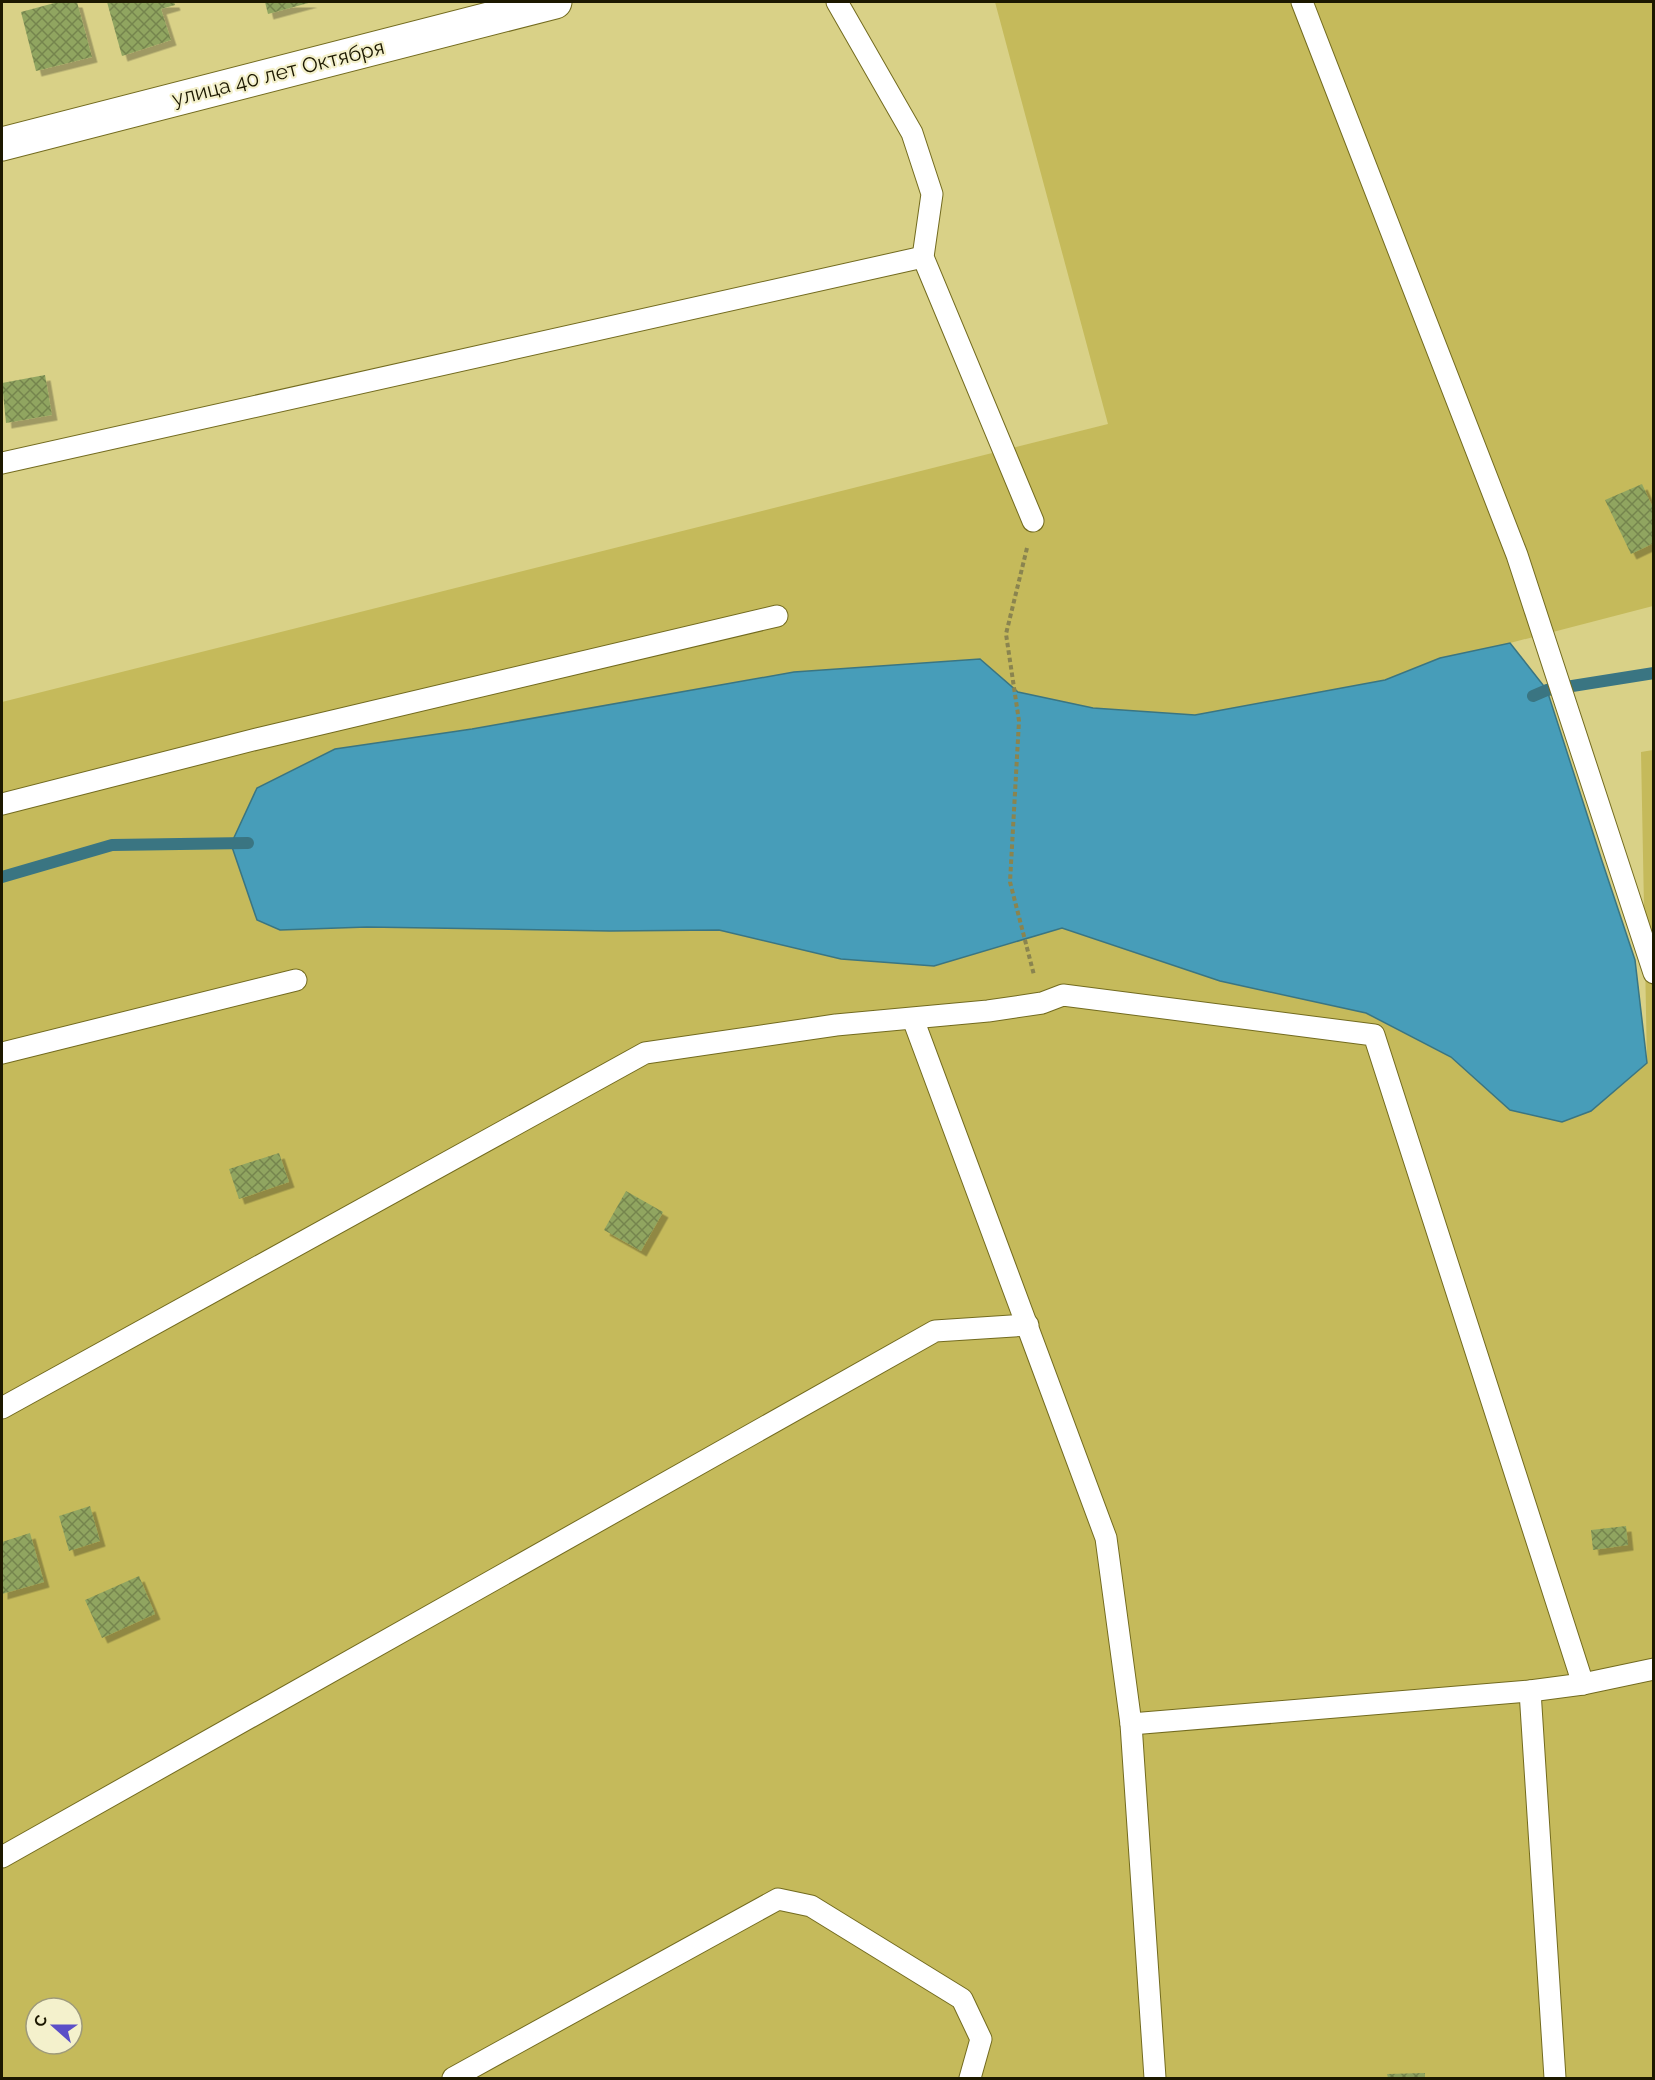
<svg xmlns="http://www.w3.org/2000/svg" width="1655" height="2080" font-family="Raleway,sans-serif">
<defs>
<pattern id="building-cross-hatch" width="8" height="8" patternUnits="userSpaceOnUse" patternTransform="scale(1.5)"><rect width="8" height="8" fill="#90a561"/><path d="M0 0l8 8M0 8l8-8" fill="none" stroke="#75854e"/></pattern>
<filter id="shadow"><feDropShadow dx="5.5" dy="5.5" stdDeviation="0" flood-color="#0004"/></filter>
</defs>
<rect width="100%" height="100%" fill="#d9d187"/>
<path fill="#c5ba5b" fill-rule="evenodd" d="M995 2H1653V606L1510 643 1440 658 1385 680 1195 715 1093 708 1018 692 979 659 794 672 472 729 335 749 257 788 280 930 367 927 610 931 719 930 841 959 934 966 1062 928 1220 981 1366 1013 1451 1057 1510 1110 1647 1063 1641 752 1653 750V2078H2V702L1108 424ZM36 2008H72V2044H36Z"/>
<path fill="#479db9" stroke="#3a7582" stroke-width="1.5" d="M1510 643 1547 690 1602 861 1635 960 1647 1063 1591 1111 1562 1122 1510 1110 1451 1057 1366 1013 1220 981 1062 928 934 966 841 959 719 930 610 931 367 927 280 930 257 920 231 844 257 788 335 749 472 729 794 672 980 659 1018 692 1093 708 1195 715 1385 680 1440 658Z"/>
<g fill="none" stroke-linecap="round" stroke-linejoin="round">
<g stroke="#3a7582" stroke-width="12">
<path d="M1533 696 1547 690 1654 673"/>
<path d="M2 877 112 845 248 843"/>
</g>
</g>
<g fill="url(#building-cross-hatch)" filter="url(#shadow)">
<path d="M58 2H77L92 57 36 71 21 12Z"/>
<path d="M107 2H174L175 5 161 9 171 40 122 56Z"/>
<path d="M265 2H312L268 14Z"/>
<path d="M45 375 52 415 6 423 2 383Z"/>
<path d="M1642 484 1654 510V543L1631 554 1605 500Z"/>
<path d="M279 1153 289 1182 239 1199 229 1169Z"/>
<path d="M626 1191 663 1212 641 1251 604 1230Z"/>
<path d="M90 1506 100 1541 69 1551 59 1516Z"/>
<path d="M1626 1526 1628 1545 1593 1550 1591 1530Z"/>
<path d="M30 1533 44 1582 2 1594V1542Z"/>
<path d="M139 1576 155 1614 102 1638 85 1600Z"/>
<path d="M1425 2073V2078H1388L1387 2074Z"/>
</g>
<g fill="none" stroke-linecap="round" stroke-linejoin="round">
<g stroke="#736b1f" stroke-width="23">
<g id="lane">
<path d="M837 2 912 133 932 194 923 257 1033 521"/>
<path d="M1302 2 1517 555 1654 973"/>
<path d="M2 463 923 257"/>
<path d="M2 804 257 739 777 616"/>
<path d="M913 1019 1106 1538 1131 1724 1155 2078"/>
<path d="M2 1053 296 980"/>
<path d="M2 1408 645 1053 836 1025 988 1011 1042 1003 1063 995 1374 1035 1583 1684"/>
<path d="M1530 1691 1555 2078"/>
<path d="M1131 1724 1530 1691 1583 1684 1654 1669"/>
<path d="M2 1857 935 1331 1028 1325"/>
<path d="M453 2078 778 1899 811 1906 962 1999 981 2039 970 2078"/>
</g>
</g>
<g stroke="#736b1f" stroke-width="35">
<path id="street" d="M2 144 555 2"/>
</g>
<path stroke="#8a844f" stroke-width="4" stroke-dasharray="4.5 3" stroke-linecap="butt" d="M1027 548 1006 634 1019 721 1010 882 1034 975"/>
<use href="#lane" stroke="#fff" stroke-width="21"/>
<use href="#street" stroke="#fff" stroke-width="33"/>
</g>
<g text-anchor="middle" stroke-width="4.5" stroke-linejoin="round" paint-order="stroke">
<g font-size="21" fill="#1c1800" stroke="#f4f1cc">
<text transform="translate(278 73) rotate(-14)" y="7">улица 40 лет Октября</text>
</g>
</g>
<rect width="1655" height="2080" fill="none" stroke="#1c1800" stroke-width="6"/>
<g transform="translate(54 2026) rotate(291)"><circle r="28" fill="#f4f1cc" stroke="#9e9a7a" stroke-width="1.5"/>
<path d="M0-4.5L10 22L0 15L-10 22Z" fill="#5b4fc7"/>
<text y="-9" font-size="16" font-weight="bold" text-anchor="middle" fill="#1c1800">С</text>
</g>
</svg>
